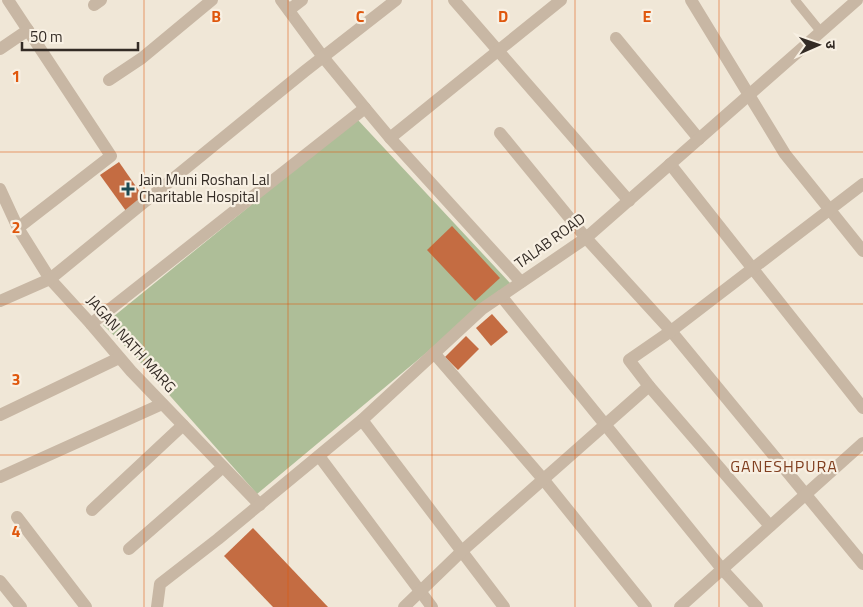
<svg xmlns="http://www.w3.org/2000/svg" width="863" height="607" font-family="'Titillium Web','Noto Sans Devanagari',sans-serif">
<rect width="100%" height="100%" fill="#f0e7d7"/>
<path fill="#aebe98" d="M357 119 510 283 257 494 132 353 103 325Z"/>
<g fill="#c46c42">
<path d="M119 162 144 198 126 211 100 175Z"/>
<path d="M452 226 500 278 475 301 427 250Z"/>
<path d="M492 314 508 332 491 346 476 328Z"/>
<path d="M466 336 479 349 458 370 445 357Z"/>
<path d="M253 528 328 607H273L224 556Z"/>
</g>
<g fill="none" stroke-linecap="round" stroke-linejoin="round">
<path stroke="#c8b7a4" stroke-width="9" d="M795 0 821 32"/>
<g stroke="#c8b7a4" stroke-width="12">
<path d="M8 0 111 156 18 228"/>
<path d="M281 0 323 57 365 108"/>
<path d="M454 0 629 201"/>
<path d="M691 0 785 154 863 251"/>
<path d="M94 5 101 0"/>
<path d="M289 10 302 0"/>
<path d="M616 38 699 139"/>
<path d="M0 49 28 30"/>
<path d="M109 80 142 58 212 0"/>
<path d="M500 133 586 238 671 331 863 564"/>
<path d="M390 138 521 282"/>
<path d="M670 164 863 408"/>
<path d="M0 189 18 228 50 279 91 324 131 371 260 505"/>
<path d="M501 296 722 569 757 607"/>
<path d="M0 301 50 279 305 71 396 0"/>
<path d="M91 324 365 108 390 138 561 0"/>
<path d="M434 353 543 479 646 607"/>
<path d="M0 415 119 358"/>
<path d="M362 420 504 607"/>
<path d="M319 456 432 607"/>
<path d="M0 477 162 404"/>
<path d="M92 510 183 425"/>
<path d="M17 517 86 607"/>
<path d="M770 526 649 386 629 360 671 331 863 184"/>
<path d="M129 549 223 467"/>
<path d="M0 581 21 607"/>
<path d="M157 607 160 584 218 539 362 420 482 309 586 238 857 0"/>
<path d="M404 607 462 551 649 386"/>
<path d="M680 607 863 443"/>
</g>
</g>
<path fill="none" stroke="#df570d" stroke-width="1" stroke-opacity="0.55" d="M144 0V607M288 0V607M432 0V607M575 0V607M719 0V607M0 152H863M0 304H863M0 455H863"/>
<path fill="#1c4b53" stroke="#f8f0e3" stroke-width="2" d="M125.5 181.5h5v5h5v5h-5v5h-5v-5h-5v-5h5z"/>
<g text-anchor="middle" stroke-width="4.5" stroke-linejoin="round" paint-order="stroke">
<g font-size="15" fill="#332b25" stroke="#f8f0e3" text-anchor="start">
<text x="139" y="185">Jain Muni Roshan Lal<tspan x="139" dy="17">Charitable Hospital</tspan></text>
</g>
<g font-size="15" fill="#332b25" stroke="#f8f0e3">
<text transform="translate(550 241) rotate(-36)" y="5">TALAB ROAD</text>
<text transform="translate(131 344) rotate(48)" y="5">JAGAN NATH MARG</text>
</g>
<g font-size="16" letter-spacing="1" fill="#803f20" stroke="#f8f0e3">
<text x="784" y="472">GANESHPURA</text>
</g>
</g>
<g font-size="16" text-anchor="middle" font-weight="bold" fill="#df570d" stroke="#f8f0e3" stroke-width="4.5" stroke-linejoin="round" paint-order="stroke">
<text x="216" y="22">B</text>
<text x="360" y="22">C</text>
<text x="503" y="22">D</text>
<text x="647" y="22">E</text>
<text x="16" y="82">1</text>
<text x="16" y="233">2</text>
<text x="16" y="385">3</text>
<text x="16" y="537">4</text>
</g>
<g transform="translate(818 45) rotate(88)" stroke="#f8f0e3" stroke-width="4" paint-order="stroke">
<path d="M0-4L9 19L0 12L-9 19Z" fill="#332b25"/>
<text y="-8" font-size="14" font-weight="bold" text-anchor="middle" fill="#332b25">उ</text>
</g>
<path d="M22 42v8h116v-8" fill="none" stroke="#332b25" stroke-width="2.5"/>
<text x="30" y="42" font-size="15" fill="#332b25" stroke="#f8f0e3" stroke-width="4" paint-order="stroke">50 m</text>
</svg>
